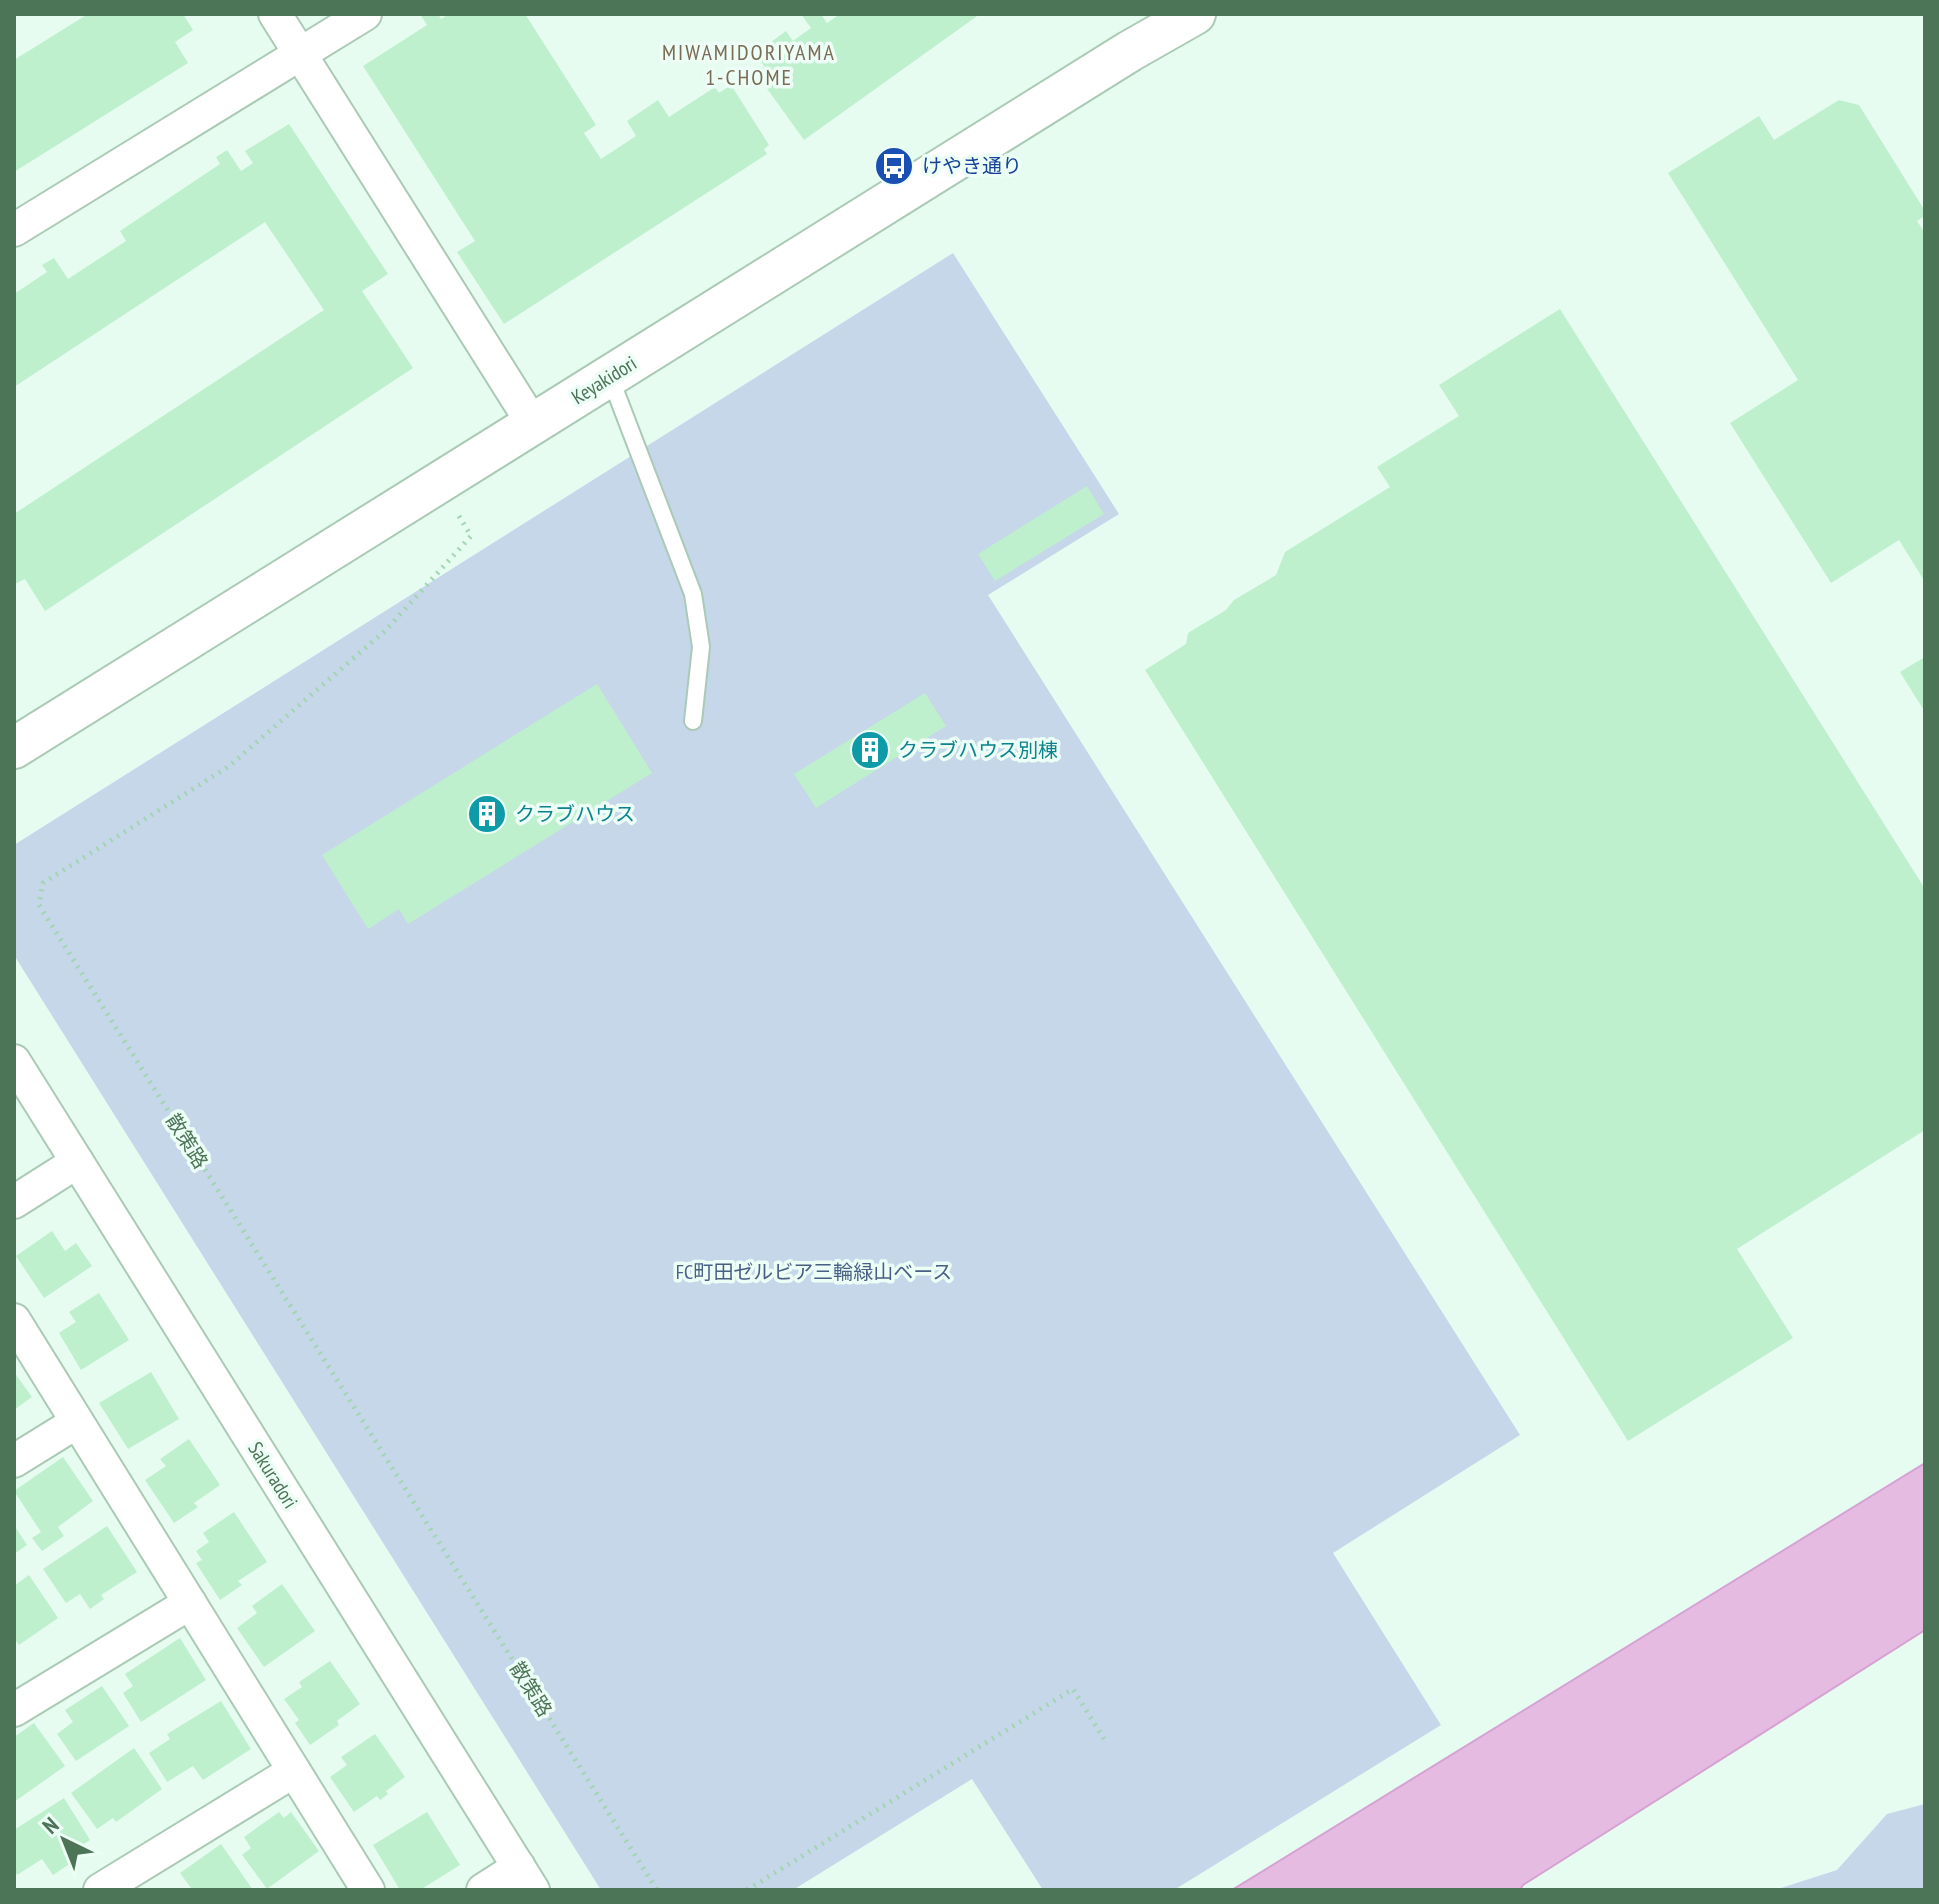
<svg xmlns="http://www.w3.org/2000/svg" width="1939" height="1904" font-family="'PT Sans Narrow','Noto Sans JP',sans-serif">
<rect width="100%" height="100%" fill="#e6fcf1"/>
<g fill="#c5d7e9">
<path d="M953 253 1119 514 988 595 1520 1435 1333 1553 1441 1725 1174 1890H1043L972 1779 793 1890H601L14 955V845Z"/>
<path d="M1925 1804V1890H1775L1837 1870 1887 1814Z"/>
</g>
<path fill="#e5bbe2" stroke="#d6a2d2" stroke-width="2" d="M1925 1463V1630L1523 1885 1520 1890H1232Z"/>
<g fill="#bef0ce">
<path d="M88 14H183L193 30 175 42 188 63 14 172V60Z"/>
<path d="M420 14H438L441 19 449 14H525L596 125 584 133 601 159 636 136 627 121 658 100 669 117 715 87 719 93 731 85 769 145 764 149 767 154 504 324 457 252 475 241 363 66 427 25Z"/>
<path d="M801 14H821L827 23 840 14H980L804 140 756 73 765 67 755 54 786 31 793 41 811 28Z"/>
<path d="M1839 100 1859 105 1925 211V216L1917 221 1925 233V582L1899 540 1831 583 1730 423 1798 380 1668 173 1759 116 1774 140Z"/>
<path d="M289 124 388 274 362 291 413 368 45 611 25 579 15 584 14 582V514L324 310 265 222 14 387V294L47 272 42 265 54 258 68 279 126 241 120 231 220 164 216 157 227 150 241 171 253 163 245 151Z"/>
<path d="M1560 309 1925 889V1130L1737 1249 1793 1338 1628 1441 1145 670 1186 644 1188 633 1226 610 1234 600 1276 575 1285 552 1390 487 1377 467 1459 416 1439 385Z"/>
<path d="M1087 486 1104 514 995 581 978 554Z"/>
<path d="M1925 657V712L1900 672Z"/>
<path d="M597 684 652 773 408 924 399 909 368 929 322 855Z"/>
<path d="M925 693 946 726 816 808 794 774Z"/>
<path d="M52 1231 65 1251 76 1243 92 1266 44 1298 16 1256Z"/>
<path d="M99 1293 129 1340 81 1370 59 1333 76 1322 69 1312Z"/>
<path d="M14 1372 32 1397 14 1410Z"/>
<path d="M151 1372 179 1419 128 1449 99 1403Z"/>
<path d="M189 1439 220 1485 194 1503 198 1507 174 1523 145 1480 166 1466 160 1459Z"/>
<path d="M63 1457 93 1501 58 1527 64 1536 42 1551 32 1538 41 1532 14 1491Z"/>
<path d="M234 1512 267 1562 238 1581 242 1585 220 1600 196 1563 202 1560 196 1551 209 1542 203 1533Z"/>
<path d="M14 1525 27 1545 14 1554Z"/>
<path d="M107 1526 137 1572 101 1595 104 1599 90 1609 80 1594 66 1603 43 1569Z"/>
<path d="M29 1575 58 1618 19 1645 14 1638V1586Z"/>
<path d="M282 1584 315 1631 264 1667 237 1628 257 1613 252 1606Z"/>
<path d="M180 1638 206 1680 141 1722 123 1693 133 1686 125 1674Z"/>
<path d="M330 1661 360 1704 337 1721 339 1725 310 1745 295 1723 299 1720 284 1699 302 1687 299 1682Z"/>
<path d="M102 1686 129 1726 76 1761 57 1734 73 1722 65 1710Z"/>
<path d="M221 1701 251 1749 203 1780 193 1766 167 1782 149 1753 170 1739 167 1734Z"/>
<path d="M34 1723 65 1766 14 1802V1737Z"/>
<path d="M375 1734 405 1777 386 1791 388 1794 380 1800 377 1796 354 1812 330 1777 347 1765 341 1757Z"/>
<path d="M134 1748 162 1789 116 1822 113 1818 97 1829 71 1793Z"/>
<path d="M64 1798 90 1840 66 1855 71 1863 53 1875 42 1859 17 1875 14 1869V1830Z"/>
<path d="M279 1812 284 1818 291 1812 319 1851 267 1889 242 1855 251 1848 244 1837Z"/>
<path d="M427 1812 460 1865 420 1890H400L373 1845Z"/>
<path d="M221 1844 253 1890H188L191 1888 180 1873Z"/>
</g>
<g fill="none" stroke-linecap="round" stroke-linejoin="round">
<g stroke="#aacab5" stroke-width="20">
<path id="service" d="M610 377 693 594 701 647 693 721"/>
</g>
<g stroke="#aacab5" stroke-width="36">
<g id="minor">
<path d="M275 14 533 424"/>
<path d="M14 230 365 14"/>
<path d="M14 1061 533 1890"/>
<path d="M14 1202 77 1162"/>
<path d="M14 1320 368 1890"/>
<path d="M14 1461 77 1422"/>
<path d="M14 1710 190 1603"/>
<path d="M100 1890 294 1771"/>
<path d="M483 1890 519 1867"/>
</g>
</g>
<g stroke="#aacab5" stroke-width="44">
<path id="tertiary" d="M14 748 1130 51 1195 14"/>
</g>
<g stroke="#a2d5b1" stroke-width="5" stroke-dasharray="2 6" stroke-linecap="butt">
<path d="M459 516 471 536 386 630 228 767 43 883 39 905 657 1890"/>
<path d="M747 1890 1073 1689 1104 1739"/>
</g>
<use href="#service" stroke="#fff" stroke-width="16"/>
<use href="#minor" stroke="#fff" stroke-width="32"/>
<use href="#tertiary" stroke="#fff" stroke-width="40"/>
</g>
<defs>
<g id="bus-disc" transform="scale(2)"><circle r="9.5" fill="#1a4fb4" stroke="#ecfef6"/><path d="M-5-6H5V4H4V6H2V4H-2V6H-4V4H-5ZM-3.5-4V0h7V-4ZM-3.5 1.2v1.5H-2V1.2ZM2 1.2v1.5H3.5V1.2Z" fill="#fff"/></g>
<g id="building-disc" transform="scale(2)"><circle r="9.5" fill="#0f9aa8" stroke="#ecfef6"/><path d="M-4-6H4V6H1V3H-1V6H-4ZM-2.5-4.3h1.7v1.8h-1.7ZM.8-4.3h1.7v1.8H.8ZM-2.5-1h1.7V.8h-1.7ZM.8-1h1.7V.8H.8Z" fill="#fff"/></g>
</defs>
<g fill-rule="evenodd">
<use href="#bus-disc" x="894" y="166"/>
<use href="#building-disc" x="870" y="750"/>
<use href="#building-disc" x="487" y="814"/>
</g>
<g text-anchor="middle" stroke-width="7" stroke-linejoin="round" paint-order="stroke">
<g font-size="20" fill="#164399" stroke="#ecfef6" text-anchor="start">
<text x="922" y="173">けやき通り</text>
</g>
<g font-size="20" fill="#4c7456" stroke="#ecfef6">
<text transform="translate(604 380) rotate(-32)" y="7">Keyakidori</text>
<text transform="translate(187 1141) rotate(58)" y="7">散策路</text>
<text transform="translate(273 1475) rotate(58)" y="7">Sakuradori</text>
<text transform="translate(531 1689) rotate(58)" y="7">散策路</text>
</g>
<g font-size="20" fill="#0d838f" stroke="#ecfef6" text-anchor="start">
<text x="898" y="757">クラブハウス別棟</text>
<text x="515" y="821">クラブハウス</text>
</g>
<g font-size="20" fill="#496085" stroke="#ecfef6">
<text x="814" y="1279">FC町田ゼルビア三輪緑山ベース</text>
</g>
<g font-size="22" letter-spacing="2" fill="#7c6c56" stroke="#ecfef6">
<text x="749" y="60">MIWAMIDORIYAMA<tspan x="749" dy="25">1-CHOME</tspan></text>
</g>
</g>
<rect width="1939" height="1904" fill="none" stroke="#4c7456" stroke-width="32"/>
<g transform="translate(64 1840) rotate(317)" stroke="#ecfef6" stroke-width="6" paint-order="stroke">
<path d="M0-6L14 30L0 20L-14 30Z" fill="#4c7456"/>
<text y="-12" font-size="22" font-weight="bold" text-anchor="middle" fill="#4c7456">N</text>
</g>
</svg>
